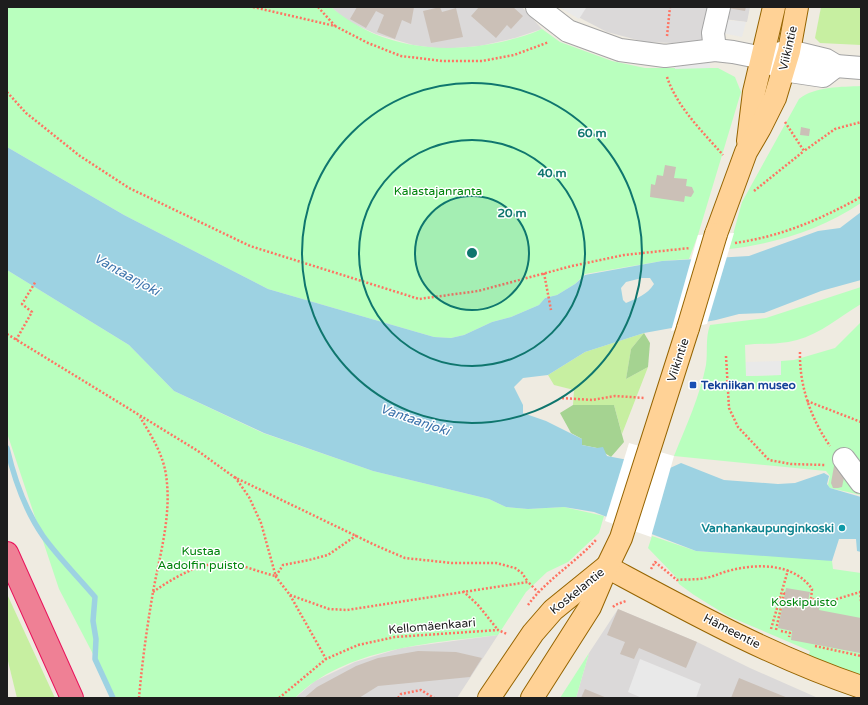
<svg xmlns="http://www.w3.org/2000/svg" width="868" height="705" font-family="'Varela Round',sans-serif">
<rect width="100%" height="100%" fill="#efebe1"/>
<g fill="#dbd9d9">
<path d="M331 7H522L542 29 515 38 480 46 442 49 413 45 376 34 347 21Z"/>
<path d="M559 7H750L747 22 724 19 718 40 672 43 645 42 607 32Z"/>
<path d="M618 609 697 642 750 668 818 698H576L589 653Z"/>
<path d="M498 635 457 698H295L315 681 355 662 401 648Z"/>
</g>
<g fill="#c7efa1">
<path d="M821 7H861V45L820 43 815 38Z"/>
<path d="M644 333 631 349 626 379 648 367 622 434 614 405H573L574 390 554 385 548 375 585 352Z"/>
<path d="M7 594 55 698H17L7 657Z"/>
</g>
<g fill="#a5d391">
<path d="M644 333 650 343 648 367 626 379 631 349Z"/>
<path d="M573 405H614L624 442 611 457 597 448 582 445V439L571 433 560 413Z"/>
</g>
<g fill="#b9ffbe">
<path d="M7 7H331C379 48 441 55 501 42 514 39 529 35 542 29L560 42 612 61 645 68H718L735 77 741 92 698 235 689 259 662 261 585 274 575 284 557 295 545 298 539 305 511 317 492 322 464 335 451 338 434 337 268 289 124 215 7 147Z"/>
<path d="M861 86V203C823 229 774 244 729 249L742 202 799 99C815 86 842 87 861 86Z"/>
<path d="M7 270 129 345 174 391 263 433 373 471 489 499 506 507 528 509 564 507 604 516 599 533 568 562 547 572 526 592 498 635C431 643 345 648 295 698H116L59 589 7 433Z"/>
<path d="M861 287V304C841 316 820 334 797 340 780 345 762 343 745 345L746 376 781 375V361L794 360 835 348 861 322V495L830 488 828 485 830 476 826 471 674 456C686 426 700 396 706 365 708 352 705 339 710 325L766 318Z"/>
<path d="M652 536 696 551 823 559 832 561 833 569 861 573V675L808 657 810 651 728 616 694 595 679 584 675 576 648 548Z"/>
<path d="M589 653 576 698H560Z"/>
</g>
<g fill="#e9e9e9">
<path d="M559 7H584L586 8 579 19Z"/>
<path d="M726 20 746 22 742 37 722 33Z"/>
<path d="M710 60V68L675 69V62Z"/>
<path d="M781 361V375L746 376V362Z"/>
<path d="M640 659 701 684 696 698H642L628 692Z"/>
</g>
<path fill="#9dd2e2" fill-rule="evenodd" d="M7 147 124 215 268 289 434 337 451 338 464 335 492 322 511 317 539 305 545 298 557 295 575 284 585 275 662 261 749 256 818 231 840 228 861 212V280L821 291 764 313 739 314 716 320 644 333 585 352 548 375 523 378 514 387 523 405V413L546 421 582 439V445L597 448 603 447 607 456 670 468 681 463 724 480 778 484 795 483 824 473 829 476 827 484 830 488 861 497V552L857 551 856 539H839L832 561 696 551 594 512 564 507 528 509 506 507 489 499 373 471 264 433 174 391 129 345 7 270ZM642 278H650L654 284C647 295 637 298 626 303L623 300 621 288 626 282Z"/>
<g fill="#fff">
<path d="M734 233 707 324 671 331 698 235Z"/>
<path d="M629 443 674 456 651 537 605 521Z"/>
</g>
<g fill="none" stroke-linecap="round" stroke-linejoin="round">
<path stroke="#9dd2e2" stroke-width="5.5" d="M7 448C14 478 25 510 43 536 58 557 78 577 95 597L93 621 96 639 95 659 113 698"/>
</g>
<g fill="#cbc0b7">
<path d="M357 7H414L411 24 402 20 395 39 377 32 384 15 376 11 366 28 350 19Z"/>
<path d="M440 7 442 12 456 8 463 37 431 43 423 11Z"/>
<path d="M479 7H513L523 16 511 29 507 25 496 38 471 16Z"/>
<path d="M722 7H746L745 11Z"/>
<path d="M801 127 810 129 809 136 800 135Z"/>
<path d="M665 165 676 167 674 178 687 179 686 186 692 187 694 192 691 197 685 196 684 202 650 197 651 184 655 185 657 175 663 176Z"/>
<path d="M834 466 846 468 842 487 838 488H833L831 483Z"/>
<path d="M786 588 810 592 808 601 820 604 819 610 861 618 860 653 791 640 792 631 778 628Z"/>
<path d="M618 609 697 642 686 668 639 648 634 659 620 654 625 642 607 635Z"/>
<path d="M418 651 456 652 482 658 470 677 378 686 359 698H304L317 687 356 666 378 658Z"/>
<path d="M739 678 788 698H731Z"/>
<path d="M585 689 607 698H581Z"/>
</g>
<g fill="none" stroke-linecap="round" stroke-linejoin="round">
<g stroke="#a4a4a4" stroke-width="24">
<g id="minor">
<path d="M537 7 568 31 620 50 665 56 715 50 733 52 763 58 783 70 823 76 836 66"/>
<path d="M715 50 713 33 719 7"/>
<path d="M770 56 789 51 826 60 836 66 861 68"/>
<path d="M844 459 861 482"/>
</g>
</g>
<g stroke="#956400" stroke-width="24">
<g id="major">
<path d="M748 141 754 92 774 7"/>
<path d="M716 234 746 152 760 128 775 98 789 51 797 7"/>
<path d="M607 567C689 611 772 657 861 687"/>
<path d="M489 698 533 633 553 610 606 567"/>
<path d="M532 698 590 607 607 567 621 538 688 328"/>
</g>
</g>
<g stroke="#e9125b" stroke-width="24">
<path id="highway" d="M7 553 72 698"/>
</g>
<g stroke="#ff7362" stroke-width="2.5" stroke-dasharray="2 2" stroke-linecap="butt">
<path d="M253 7 335 26 368 43 401 56 442 61H482L514 55 549 42"/>
<path d="M318 7 335 26"/>
<path d="M667 36 670 7"/>
<path d="M667 77C677 107 702 131 723 155"/>
<path d="M7 92 26 113 80 156 129 188 250 246 419 299 478 291 572 266 624 255 690 248"/>
<path d="M785 122 804 151 835 129 861 122"/>
<path d="M754 191 804 151"/>
<path d="M735 243C782 236 819 220 861 197"/>
<path d="M544 273 551 310"/>
<path d="M7 334 198 451 234 477 377 546 405 558 452 563H496L515 568 522 573 528 582"/>
<path d="M16 340 32 312 22 304 36 281"/>
<path d="M800 352C799 385 811 419 830 446"/>
<path d="M726 356 729 408 738 427 769 460 791 464 825 465"/>
<path d="M562 398 592 400 615 396 645 398"/>
<path d="M807 401 861 422"/>
<path d="M235 477 249 497 261 523 276 577 290 595 326 659"/>
<path d="M651 569 655 562 677 580C686 579 696 580 705 578 713 577 720 573 728 571 757 563 794 563 812 589L811 599 827 602 860 592 861 601"/>
<path d="M276 576 283 565 309 560 328 555 357 535"/>
<path d="M463 591 478 605 498 630"/>
<path d="M153 592C176 576 205 559 234 564 248 567 262 573 276 576"/>
<path d="M290 595 329 609 347 610 528 582 538 592"/>
<path d="M528 605C546 580 575 563 596 540"/>
<path d="M613 607 615 605 626 601"/>
<path d="M771 629 788 570"/>
<path d="M776 630 784 593 782 592"/>
<path d="M781 631 790 633 789 637"/>
<path d="M815 646 861 656"/>
<path d="M139 698C142 663 147 627 153 592 160 554 172 514 166 475 163 454 151 435 140 417"/>
<path d="M279 698 326 659 358 645 395 637 498 630 507 634"/>
<path d="M398 698 401 694 421 690 434 698"/>
</g>
<use href="#minor" stroke="#fff" stroke-width="22"/>
<use href="#major" stroke="#ffd296" stroke-width="22"/>
<use href="#highway" stroke="#ef8095" stroke-width="22"/>
<g stroke="#956400" stroke-width="24" stroke-linecap="butt">
<path id="major-bridge" d="M688 328 716 234"/>
</g>
<use href="#major-bridge" stroke="#ffd296" stroke-width="22"/>
</g>
<circle cx="472" cy="253" r="57" fill="#0f766e" fill-opacity=".12"/>
<g fill="none" stroke="#0f766e" stroke-width="2">
<circle cx="472" cy="253" r="57"/>
<circle cx="472" cy="253" r="113"/>
<circle cx="472" cy="253" r="170"/>
</g>
<rect fill="#1a4fb4" stroke="#fff" stroke-width="1.5" x="689" y="381" width="8" height="8" rx="2"/>
<circle fill="#0f9aa8" stroke="#fff" stroke-width="1.5" cx="842" cy="528" r="4"/>
<g text-anchor="middle" stroke-width="3" stroke-linejoin="round" paint-order="stroke">
<g font-size="12" fill="#1d1d1d" stroke="#fff">
<text transform="translate(788 48) rotate(-77)" y="4">Viikintie</text>
<text transform="translate(678 360) rotate(-72)" y="4">Viikintie</text>
<text transform="translate(577 591) rotate(-39)" y="4">Koskelantie</text>
<text transform="translate(432 626) rotate(-5)" y="4">Kellomäenkaari</text>
<text transform="translate(732 631) rotate(27)" y="4">Hämeentie</text>
</g>
<g font-size="12" fill="#00850c" stroke="#fff">
<text x="438" y="195">Kalastajanranta</text>
<text x="201" y="555">Kustaa<tspan x="201" dy="14">Aadolfin puisto</tspan></text>
<text x="804" y="606">Koskipuisto</text>
</g>
<g font-size="12" font-weight="bold" fill="#164399" stroke="#fff" text-anchor="start">
<text x="701" y="389">Tekniikan museo</text>
</g>
<g font-size="12" font-weight="bold" fill="#0d838f" stroke="#fff" text-anchor="end">
<text x="834" y="532">Vanhankaupunginkoski</text>
</g>
<g font-size="13" font-style="italic" fill="#3e75ad" stroke="#fff">
<text transform="translate(127 274) rotate(29)" y="5">Vantaanjoki</text>
<text transform="translate(415 419) rotate(19)" y="5">Vantaanjoki</text>
</g>
</g>
<circle cx="472" cy="253" r="6" fill="#0f766e" stroke="#fff" stroke-width="2"/>
<g font-size="12" text-anchor="middle" font-weight="bold" fill="#0f766e" stroke="#fff" stroke-width="3" stroke-linejoin="round" paint-order="stroke">
<text x="592" y="137">60 m</text>
<text x="552" y="177">40 m</text>
<text x="512" y="217">20 m</text>
</g>
<rect width="868" height="705" fill="none" stroke="#1d1d1d" stroke-width="16"/>
</svg>
